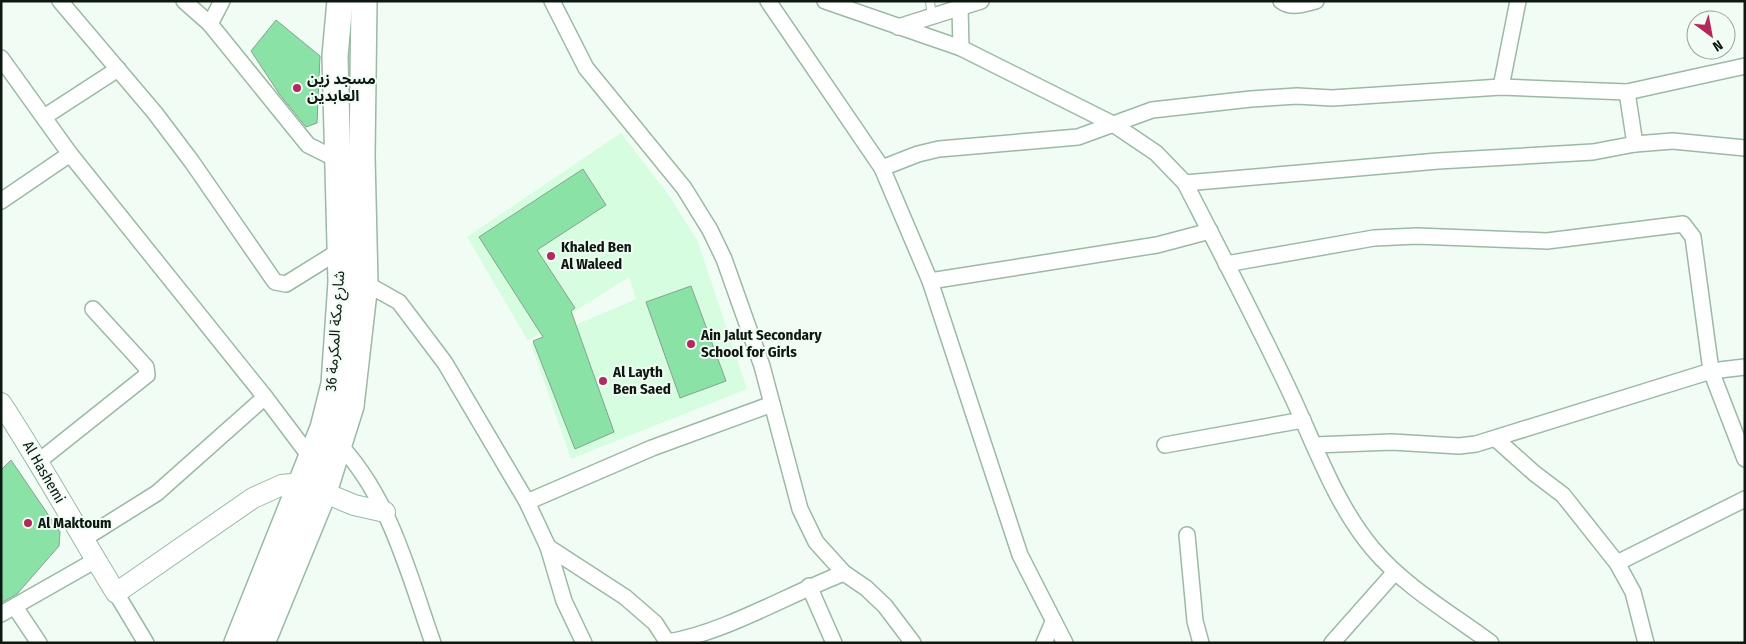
<svg xmlns="http://www.w3.org/2000/svg" width="1746" height="644" font-family="'Fira Sans Condensed','Noto Sans Arabic',sans-serif">
<rect width="100%" height="100%" fill="#f1fdf4"/>
<path fill="#d6fde0" d="M621 133 671 198 698 242 747 389 571 459 531 344 636 299 629 277 528 341 467 237Z"/>
<g fill="#8ae2a7" stroke="#85a38d">
<path d="M276 20 320 56 317 123 306 127 280 95 251 51Z"/>
<path d="M583 169 606 205 537 250 575 308 571 311 614 432 575 449 533 341 543 337 479 237Z"/>
<path d="M691 286 726 381 680 398 646 302Z"/>
<path d="M11 460 60 532 59 546 17 594 1 603V470Z"/>
</g>
<g fill="none" stroke-linecap="round" stroke-linejoin="round">
<g stroke="#9bb9a3" stroke-width="10">
<path id="service" d="M930 1 932 18"/>
</g>
<g stroke="#9bb9a3" stroke-width="18">
<g id="minor">
<path d="M60 1 155 113 192 162 275 282 286 284 339 251"/>
<path d="M184 1 210 24 308 145 328 155 340 156"/>
<path d="M552 1 586 68 684 188 710 230 724 259 762 366 800 509 816 542 844 573 866 588 885 606 913 643"/>
<path d="M768 1 882 168 930 281 1020 555 1065 643"/>
<path d="M825 1 961 48 1113 124 1156 153 1185 183C1221 253 1257 322 1290 392 1315 445 1335 504 1373 549 1405 587 1452 614 1491 643"/>
<path d="M1281 1C1292 9 1303 4 1316 1"/>
<path d="M960 8 961 48"/>
<path d="M210 24 222 1"/>
<path d="M898 27 981 1"/>
<path d="M1 58 70 154 265 397 311 458"/>
<path d="M1501 87 1518 1"/>
<path d="M1627 92 1635 144"/>
<path d="M44 117 118 69"/>
<path d="M882 168 918 154 939 149 1078 137 1152 110 1251 99 1297 96 1332 98 1501 87 1627 92 1745 66"/>
<path d="M1185 183 1438 161 1593 152 1635 144 1673 141 1745 148"/>
<path d="M1 201 70 154"/>
<path d="M1226 264 1374 238 1417 236 1547 241 1683 224 1693 237 1711 371 1745 459"/>
<path d="M930 281 1157 245 1210 231"/>
<path d="M365 283 399 302 445 363 527 502 548 547 625 597 655 623 668 643"/>
<path d="M1496 439 1534 473 1563 495 1617 563 1633 592 1646 643"/>
<path d="M335 440C389 494 408 572 433 643"/>
<path d="M1165 445 1303 420"/>
<path d="M1314 445 1392 442 1459 446 1476 444 1711 371 1745 367"/>
<path d="M39 461 147 375 146 367 93 309"/>
<path d="M527 502 652 448 772 404"/>
<path d="M1187 535 1195 621 1201 643"/>
<path d="M82 540 157 493 265 397"/>
<path d="M548 547 564 601 584 643"/>
<path d="M1617 563 1745 499"/>
<path d="M809 586 834 643"/>
<path d="M116 593 146 643"/>
<path d="M15 607 39 643"/>
<path d="M1 614 96 560"/>
<path d="M668 642C726 632 787 595 844 573"/>
<path d="M1044 643 1053 622"/>
<path d="M1332 643 1395 572"/>
</g>
</g>
<g stroke="#9bb9a3" stroke-width="22">
<path id="tertiary" d="M1 403C42 465 77 530 116 593L253 498 282 485 301 483 354 505 385 512"/>
</g>
<g stroke="#9bb9a3" stroke-width="28">
<g id="primary">
<path d="M237 643 323 428 334 384 341 282 335 56 340 1"/>
<path d="M262 643 324 492 351 406 365 283 362 156 364 1"/>
</g>
</g>
<use href="#service" stroke="#fff" stroke-width="8"/>
<use href="#minor" stroke="#fff" stroke-width="15"/>
<use href="#tertiary" stroke="#fff" stroke-width="20"/>
<use href="#primary" stroke="#fff" stroke-width="25"/>
</g>
<g fill="#b5285d" stroke="#f1fdf4" stroke-width="2">
<circle cx="297" cy="88" r="5"/>
<circle cx="551" cy="256" r="5"/>
<circle cx="691" cy="344" r="5"/>
<circle cx="603" cy="381" r="5"/>
<circle cx="28" cy="523" r="5"/>
</g>
<g text-anchor="middle" stroke-width="4" stroke-linejoin="round" paint-order="stroke">
<g font-size="15" font-weight="bold" fill="#0c1810" stroke="#f1fdf4" text-anchor="start">
<text x="307" y="84">مسجد زين<tspan x="307" dy="17">العابدين</tspan></text>
<text x="561" y="252">Khaled Ben<tspan x="561" dy="17">Al Waleed</tspan></text>
<text x="701" y="340">Ain Jalut Secondary<tspan x="701" dy="17">School for Girls</tspan></text>
<text x="613" y="377">Al Layth<tspan x="613" dy="17">Ben Saed</tspan></text>
<text x="38" y="528">Al Maktoum</text>
</g>
<g font-size="15" fill="#0c1810" stroke="#f1fdf4">
<text transform="translate(335 331) rotate(-86)" y="5">شارع مكة المكرمة 36</text>
<text transform="translate(44 472) rotate(60)" y="5">Al Hashemi</text>
</g>
</g>
<rect width="1746" height="644" fill="none" stroke="#0c1810" stroke-width="5"/>
<g transform="translate(1711 35) rotate(148)"><circle r="24" fill="#f1fdf4" stroke="#95a199"/>
<path d="M0-4L9 19L0 12L-9 19Z" fill="#b5285d"/>
<text y="-8" font-size="14" font-weight="bold" text-anchor="middle" fill="#0c1810">N</text>
</g>
</svg>
